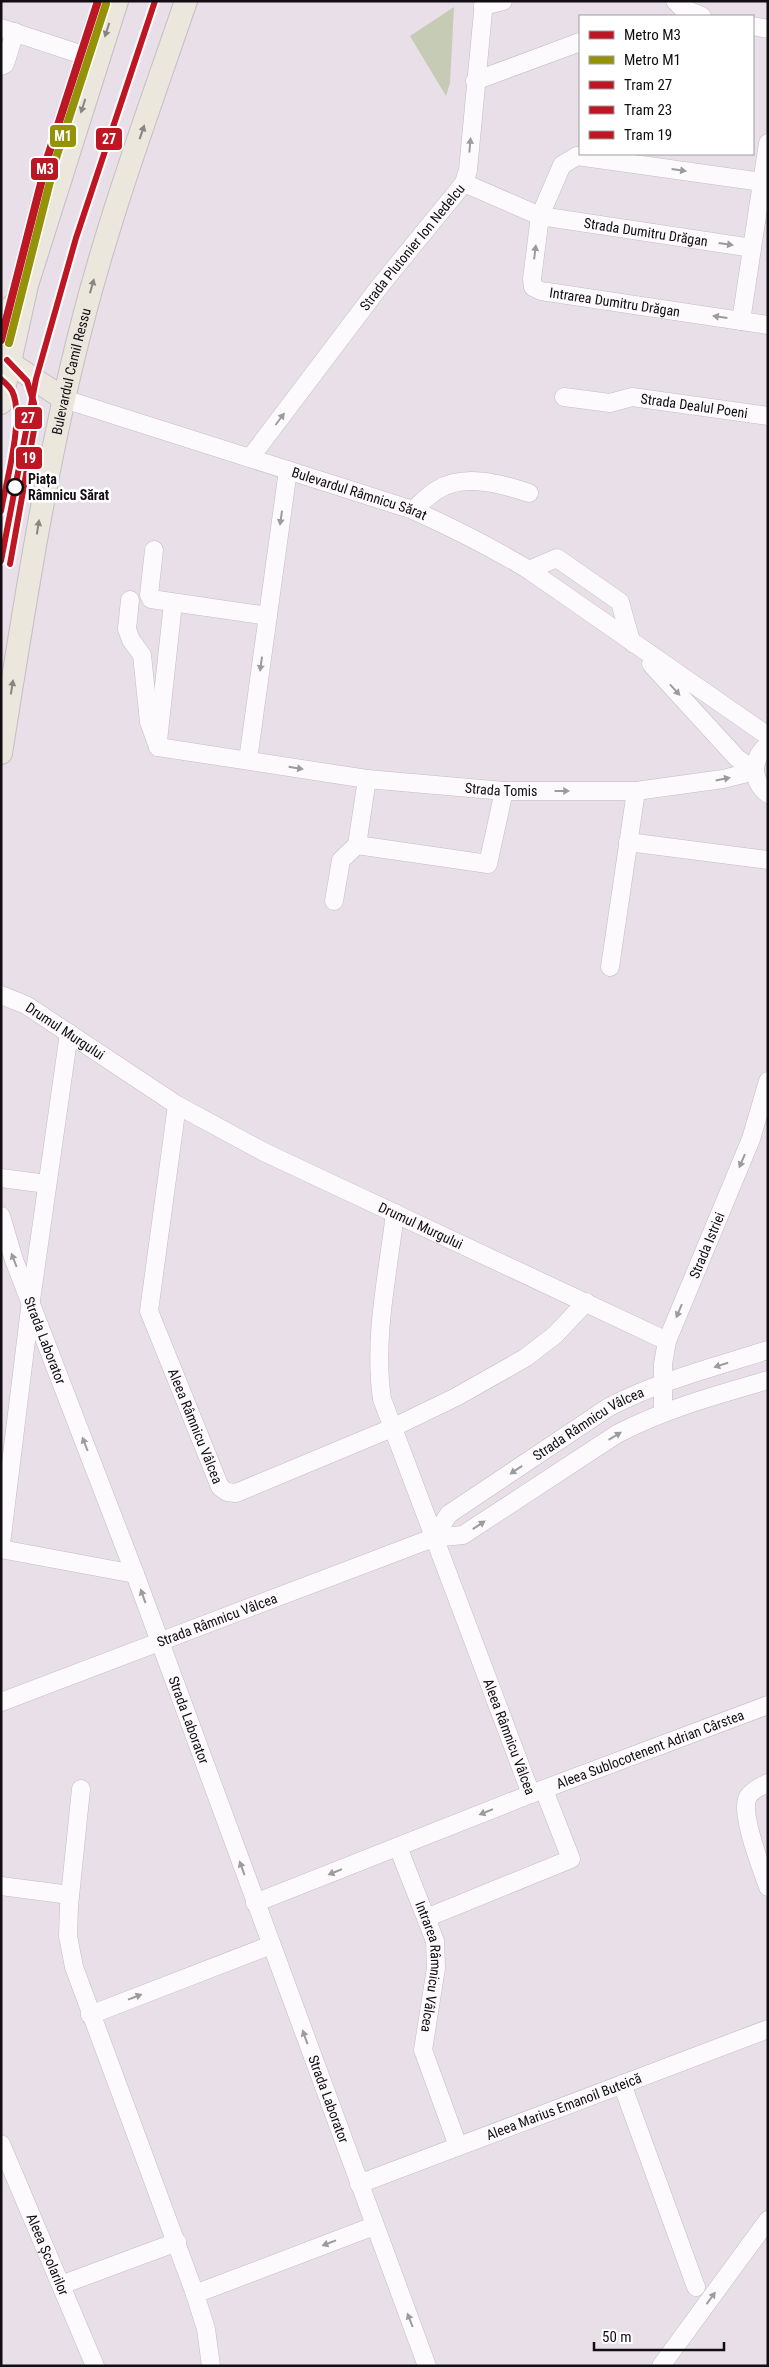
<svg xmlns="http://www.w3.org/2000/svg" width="769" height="2367" font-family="'Roboto Condensed',sans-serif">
<rect width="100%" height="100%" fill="#e8dfe8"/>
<path fill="#c6cbb5" d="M454 7 450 83 446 96 410 36Z"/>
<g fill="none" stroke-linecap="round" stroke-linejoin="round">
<g stroke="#c4bdc4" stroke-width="19">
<g id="minor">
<path d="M675 1 682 8 702 16"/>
<path d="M483 6 503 1"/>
<path d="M753 26 768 29"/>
<path d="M1 28 98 60"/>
<path d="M1 66 5 64 15 32"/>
<path d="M475 81 580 42"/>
<path id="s1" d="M762 182 577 156 562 165 540 216 532 279 533 287 541 291 768 325"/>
<path id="s2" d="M464 183 540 216 752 248"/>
<path d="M741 321 768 143"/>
<path id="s3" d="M564 397 610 403 632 397 768 416"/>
<path id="s4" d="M64 399 413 510C453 528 491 547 529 570L768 736"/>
<path id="s5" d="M250 458 380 286 464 183 468 170 484 1"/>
<path d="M413 510C421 503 429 495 437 490 464 473 502 484 529 493"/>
<path d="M154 550 149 595 151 599 268 616"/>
<path d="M529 570 557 558 620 602 631 641 634 644"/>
<path d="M130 600 127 629 131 640 142 655 149 722 158 747"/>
<path d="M651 664 737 758 755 771"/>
<path d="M158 741 173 603"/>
<path d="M768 745C751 758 751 781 768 794"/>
<path id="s6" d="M158 747 367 779 504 791H636L723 779 755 771"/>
<path d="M248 760 288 470"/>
<path d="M628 842 768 860"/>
<path d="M357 845 488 864 504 791"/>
<path d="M334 901 341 860 357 845 367 779"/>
<path d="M610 967 636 791"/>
<path id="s7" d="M1 995 26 1005 177 1105 264 1152 667 1341"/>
<path id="s8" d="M177 1105 149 1311 220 1487 227 1492 236 1493 392 1428 456 1397 525 1358 555 1335 586 1302"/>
<path d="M1 1178 47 1184"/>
<path id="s9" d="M395 1213C388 1274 373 1338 382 1399L531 1794"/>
<path id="s10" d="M1 1216 14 1260 135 1574 427 2366"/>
<path id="s11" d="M663 1412V1364L667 1341 751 1139 768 1081"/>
<path id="s12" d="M433 1538 449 1514 609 1407C659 1381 714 1367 768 1350"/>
<path d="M1 1544 31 1300 69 1033"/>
<path d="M1 1549 135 1574"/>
<path id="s13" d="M1 1702 433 1538 463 1535 617 1434C665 1409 716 1395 768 1380"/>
<path d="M768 1783C761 1786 750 1791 747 1799 741 1817 762 1869 768 1887"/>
<path d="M81 1789 69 1906 68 1936 74 1967 195 2294 206 2329 211 2366"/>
<path id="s14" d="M398 1847 435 1941 436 1968 423 2050 458 2146"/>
<path d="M1 1886 70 1895"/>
<path id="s15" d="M255 1903 531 1794 768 1705"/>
<path d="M426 1918 571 1859 544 1790"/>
<path d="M90 2015 271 1945"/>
<path d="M622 2084 696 2287"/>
<path id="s16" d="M1 2144 95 2366"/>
<path id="s17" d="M359 2184 768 2029"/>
<path d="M61 2285 177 2242"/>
<path d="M195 2294 374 2226"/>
<path d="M661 2366 768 2220"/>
</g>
</g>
<g stroke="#c3bfc3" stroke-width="24">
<g id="major">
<path d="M1 316 18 301 24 290"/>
<path d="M1 357 64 399"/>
<path d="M1 403 27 285 117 1"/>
<path id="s18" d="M1 753C24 610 45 468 81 328 109 217 149 109 186 1"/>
</g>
</g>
<use href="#minor" stroke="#fcfafc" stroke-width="18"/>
<use href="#major" stroke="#ebe7dd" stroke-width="22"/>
<g stroke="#fff" stroke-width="10">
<path id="tram-1" d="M1 561 36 379 76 238 155 1"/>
</g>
<g stroke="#fff" stroke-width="10">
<path id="tram-2" d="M1 379C5 383 9 386 12 391 25 416 6 482 1 511"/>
</g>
<g stroke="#fff" stroke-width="10">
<path id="tram-3" d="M7 360 27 381 34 403V430L10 564"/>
</g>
<use href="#tram-1" stroke="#be1622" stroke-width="6"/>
<use href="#tram-2" stroke="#be1622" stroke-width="6"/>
<use href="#tram-3" stroke="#be1622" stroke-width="6"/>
<g stroke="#fff" stroke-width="11">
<path id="metro-1" d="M1 340 48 156 98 1"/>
</g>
<g stroke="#fff" stroke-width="11">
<path id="metro-2" d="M9 343 56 158 106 4"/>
</g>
<use href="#metro-1" stroke="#bc1725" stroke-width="8"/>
<use href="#metro-2" stroke="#949208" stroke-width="8"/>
</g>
<defs><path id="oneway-solid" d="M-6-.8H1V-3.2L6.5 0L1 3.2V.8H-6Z" transform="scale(1.25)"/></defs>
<g fill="#898582">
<use href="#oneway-solid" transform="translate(107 30) rotate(108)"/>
<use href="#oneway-solid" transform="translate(83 106) rotate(108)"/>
<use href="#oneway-solid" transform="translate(142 132) rotate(-71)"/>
<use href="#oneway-solid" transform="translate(92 286) rotate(-74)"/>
<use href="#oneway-solid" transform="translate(38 527) rotate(-81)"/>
<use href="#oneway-solid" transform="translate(12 687) rotate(-81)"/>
</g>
<g fill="#9e9b9e">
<use href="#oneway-solid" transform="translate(470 145) rotate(-85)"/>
<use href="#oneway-solid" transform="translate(679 170) rotate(8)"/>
<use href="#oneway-solid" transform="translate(726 244) rotate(8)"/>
<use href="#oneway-solid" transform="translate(535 252) rotate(-83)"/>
<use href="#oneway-solid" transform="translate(720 317) rotate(-172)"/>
<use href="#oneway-solid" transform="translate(280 419) rotate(-53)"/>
<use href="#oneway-solid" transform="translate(281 518) rotate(98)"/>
<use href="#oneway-solid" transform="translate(261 664) rotate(98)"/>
<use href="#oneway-solid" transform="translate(675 690) rotate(48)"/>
<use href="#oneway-solid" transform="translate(296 768) rotate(9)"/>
<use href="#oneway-solid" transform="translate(723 779) rotate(-11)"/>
<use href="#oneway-solid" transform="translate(562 791)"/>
<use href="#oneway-solid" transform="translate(742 1161) rotate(113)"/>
<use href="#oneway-solid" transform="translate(14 1260) rotate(-111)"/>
<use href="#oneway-solid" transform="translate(679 1311) rotate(113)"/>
<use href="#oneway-solid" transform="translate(721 1365) rotate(163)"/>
<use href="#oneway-solid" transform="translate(615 1436) rotate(-31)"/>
<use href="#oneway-solid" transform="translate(85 1444) rotate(-111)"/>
<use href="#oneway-solid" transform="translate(516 1470) rotate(146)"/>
<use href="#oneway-solid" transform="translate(479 1525) rotate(-33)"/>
<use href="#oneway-solid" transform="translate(143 1596) rotate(-110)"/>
<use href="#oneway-solid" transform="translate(486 1812) rotate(158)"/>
<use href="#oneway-solid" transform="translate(242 1868) rotate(-110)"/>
<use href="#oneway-solid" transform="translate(335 1872) rotate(158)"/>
<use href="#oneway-solid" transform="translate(135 1997) rotate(-21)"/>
<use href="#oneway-solid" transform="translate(305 2037) rotate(-110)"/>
<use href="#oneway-solid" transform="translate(329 2243) rotate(159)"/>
<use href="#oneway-solid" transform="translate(711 2298) rotate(-54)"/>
<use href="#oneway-solid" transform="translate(410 2320) rotate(-111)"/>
</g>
<circle fill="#fff" stroke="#120d12" stroke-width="2.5" cx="15" cy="487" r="8"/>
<g text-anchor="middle" stroke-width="5" stroke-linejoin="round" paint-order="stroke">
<g font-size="14" fill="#120d12" stroke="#fff">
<text dy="5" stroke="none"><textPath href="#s2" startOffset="190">Strada Dumitru Drăgan</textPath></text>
<text dy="5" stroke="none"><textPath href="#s5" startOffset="266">Strada Plutonier Ion Nedelcu</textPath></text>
<text dy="5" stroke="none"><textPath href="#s1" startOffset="415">Intrarea Dumitru Drăgan</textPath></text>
<text dy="5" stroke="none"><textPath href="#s18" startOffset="388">Bulevardul Camil Ressu</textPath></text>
<text dy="5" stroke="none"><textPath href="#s3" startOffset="132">Strada Dealul Poeni</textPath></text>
<text dy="5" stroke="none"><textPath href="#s4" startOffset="310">Bulevardul Râmnicu Sărat</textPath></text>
<text dy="5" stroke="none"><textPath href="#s6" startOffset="346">Strada Tomis</textPath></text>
<text dy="5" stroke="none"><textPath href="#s7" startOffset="74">Drumul Murgului</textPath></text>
<text dy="5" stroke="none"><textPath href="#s7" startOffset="480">Drumul Murgului</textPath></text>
<text dy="5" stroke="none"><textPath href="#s11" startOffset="175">Strada Istriei</textPath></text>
<text dy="5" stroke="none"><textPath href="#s10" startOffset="132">Strada Laborator</textPath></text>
<text dy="5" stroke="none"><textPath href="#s12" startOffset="195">Strada Râmnicu Vâlcea</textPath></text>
<text dy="5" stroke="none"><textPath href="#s8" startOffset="332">Aleea Râmnicu Vâlcea</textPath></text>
<text dy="5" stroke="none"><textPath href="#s13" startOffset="231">Strada Râmnicu Vâlcea</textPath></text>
<text dy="5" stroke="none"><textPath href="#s10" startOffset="538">Strada Laborator</textPath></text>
<text dy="5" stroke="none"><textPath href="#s9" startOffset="548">Aleea Râmnicu Vâlcea</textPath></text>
<text dy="5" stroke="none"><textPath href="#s15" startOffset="424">Aleea Sublocotenent Adrian Cârstea</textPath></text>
<text dy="5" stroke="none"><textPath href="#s14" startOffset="126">Intrarea Râmnicu Vâlcea</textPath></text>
<text dy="5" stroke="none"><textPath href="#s10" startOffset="942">Strada Laborator</textPath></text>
<text dy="5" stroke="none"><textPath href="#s17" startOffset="219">Aleea Marius Emanoil Buteică</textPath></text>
<text dy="5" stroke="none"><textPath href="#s16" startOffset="120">Aleea Școlarilor</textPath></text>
</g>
<g font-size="14" font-weight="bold" fill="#120d12" stroke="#fff" text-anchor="start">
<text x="28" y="484">Piața<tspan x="28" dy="16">Râmnicu Sărat</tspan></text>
</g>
</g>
<g stroke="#fff" stroke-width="2">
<rect x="49" y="124" width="28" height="24" rx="5" fill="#949208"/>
<rect x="95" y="127" width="28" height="24" rx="5" fill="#be1622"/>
<rect x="30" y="157" width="29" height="24" rx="5" fill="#bc1725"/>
<rect x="14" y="406" width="29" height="24" rx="5" fill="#be1622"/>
<rect x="15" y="446" width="28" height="24" rx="5" fill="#be1622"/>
</g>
<g font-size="14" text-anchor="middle" font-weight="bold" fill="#fff">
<text x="63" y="141">M1</text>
<text x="109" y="144">27</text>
<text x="45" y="174">M3</text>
<text x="28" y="423">27</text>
<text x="29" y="463">19</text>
</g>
<rect width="769" height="2367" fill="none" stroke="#120d12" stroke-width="5"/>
<rect x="579" y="15" width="175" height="140" fill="#ffffff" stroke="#a09ea0"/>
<rect x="589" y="31" width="25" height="8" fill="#bc1725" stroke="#a09ea0"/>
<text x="624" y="40" font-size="15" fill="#120d12">Metro M3</text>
<rect x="589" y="56" width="25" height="8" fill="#949208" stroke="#a09ea0"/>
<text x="624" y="65" font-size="15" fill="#120d12">Metro M1</text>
<rect x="589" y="81" width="25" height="8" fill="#be1622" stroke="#a09ea0"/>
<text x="624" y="90" font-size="15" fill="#120d12">Tram 27</text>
<rect x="589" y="106" width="25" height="8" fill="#be1622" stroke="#a09ea0"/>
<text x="624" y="115" font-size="15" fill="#120d12">Tram 23</text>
<rect x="589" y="131" width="25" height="8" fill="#be1622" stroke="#a09ea0"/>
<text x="624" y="140" font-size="15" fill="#120d12">Tram 19</text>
<path d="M594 2342v8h130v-8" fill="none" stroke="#120d12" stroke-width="2.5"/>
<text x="602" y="2342" font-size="15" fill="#120d12" stroke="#ffffff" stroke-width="4" paint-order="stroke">50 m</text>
</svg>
